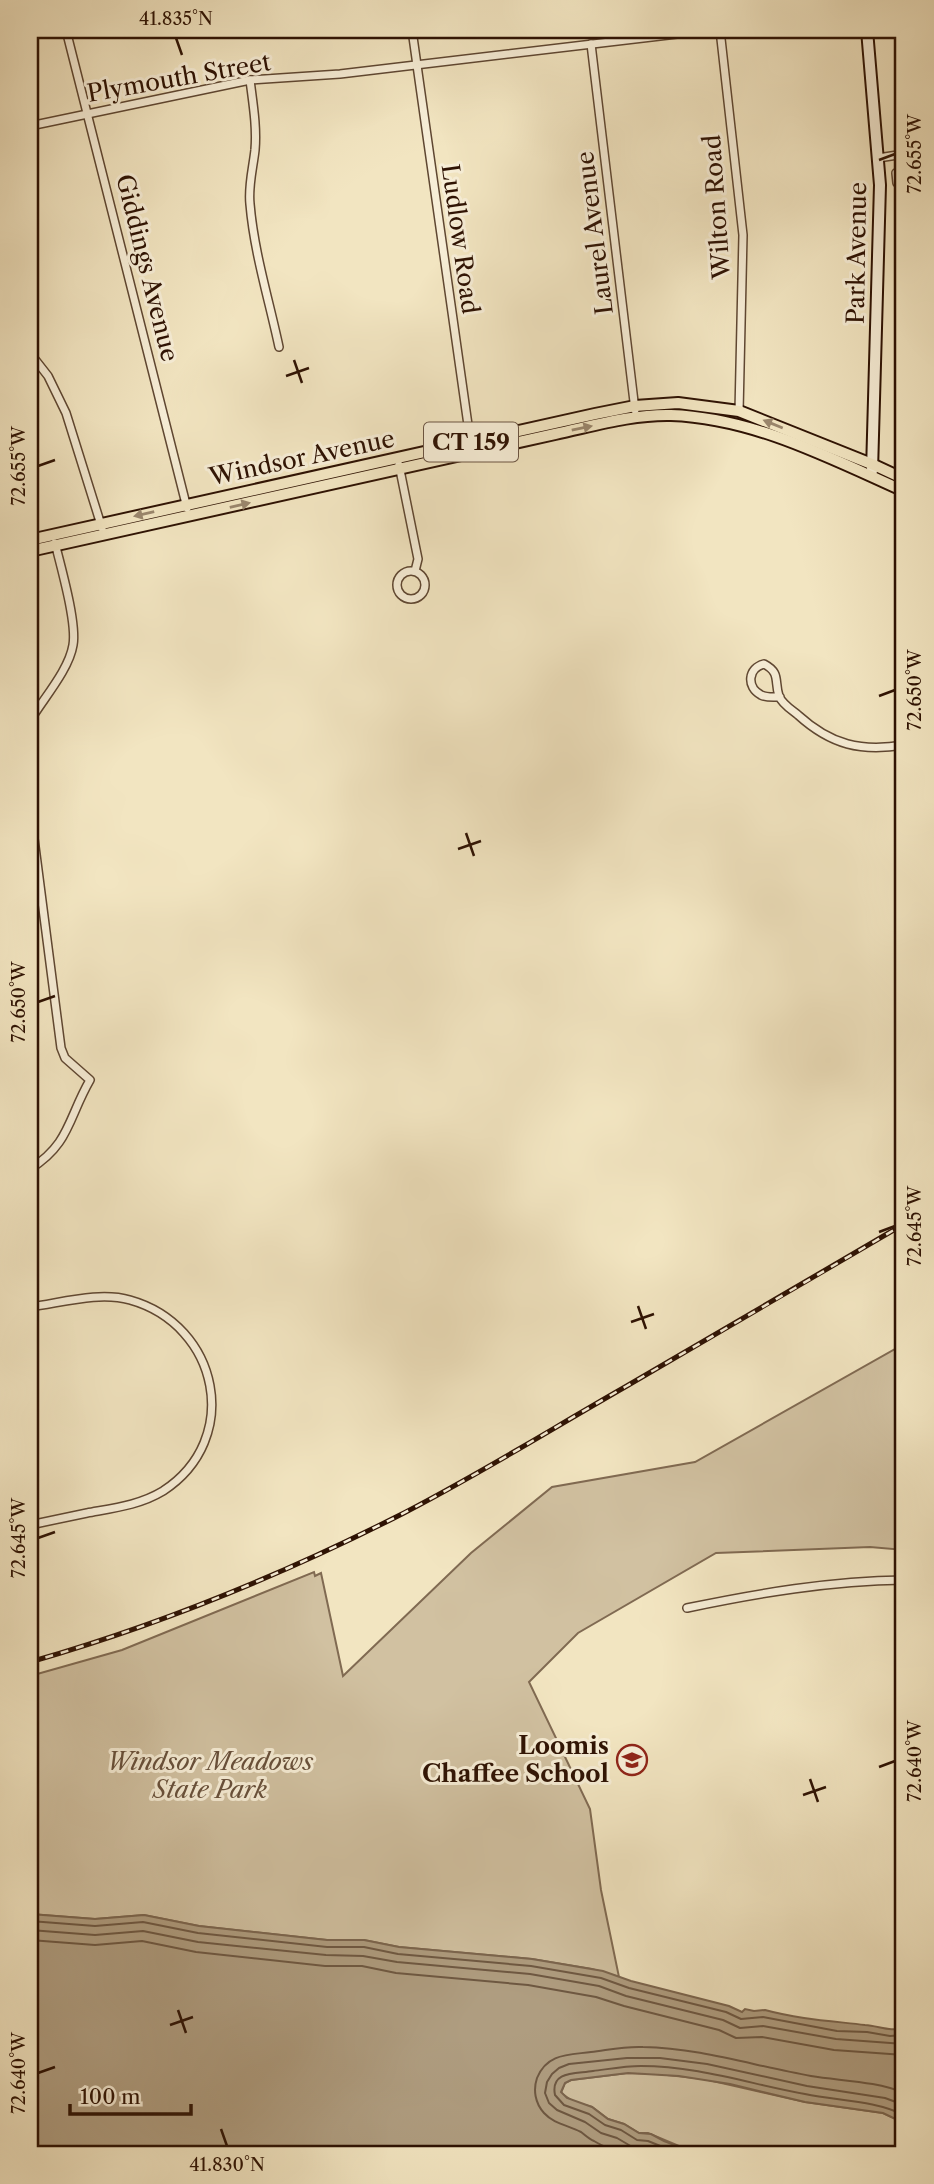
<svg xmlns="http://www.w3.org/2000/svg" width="934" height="2184" font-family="'Libre Caslon Text',serif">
<rect width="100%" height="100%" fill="#f2e5c1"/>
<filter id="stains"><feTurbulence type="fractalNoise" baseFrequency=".00286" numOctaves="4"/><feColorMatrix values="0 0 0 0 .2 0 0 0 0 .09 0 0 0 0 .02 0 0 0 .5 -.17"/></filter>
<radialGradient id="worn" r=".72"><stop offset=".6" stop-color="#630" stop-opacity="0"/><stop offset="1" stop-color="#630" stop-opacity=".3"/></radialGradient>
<g fill="#d1c1a1" stroke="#806a52" stroke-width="2">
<path d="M904 1344V1550L870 1547 716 1553 578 1633 529 1682 590 1809 601 1890 619 1977 592 1969 532 1959 399 1947 364 1940H327L199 1926 144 1915 95 1919 30 1914V1676L122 1650 314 1572 315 1576 321 1573 343 1676 471 1553 552 1487 695 1462Z"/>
<path d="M628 2073 658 2074 704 2079 805 2102 883 2113 904 2123V2154H698L648 2133H639L624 2124 608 2119 592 2107 574 2102 561 2093 565 2083 571 2080Z"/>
</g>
<path fill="#af9d80" stroke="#7b654e" stroke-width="2" d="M30 1914 95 1919 144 1915 199 1926 327 1940H364L399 1947 532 1959 603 1971 631 1981 729 2006 742 2012 745 2009 754 2011 765 2010C798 2019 831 2021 865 2025 879 2026 891 2032 904 2028V2123L883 2113 805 2102 730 2084 679 2076 628 2073 571 2080 565 2083 561 2092 567 2098 592 2107 608 2119 624 2124 639 2133 651 2134 664 2141 698 2154H30Z"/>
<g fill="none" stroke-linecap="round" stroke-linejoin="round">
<g stroke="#6e5842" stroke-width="2">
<path d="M30 1921 95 1926 143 1922 198 1933 327 1947H364L398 1954 531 1966 601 1978 629 1988 726 2012 741 2019 763 2017 837 2031 867 2032 890 2036 904 2035"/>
<path d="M30 1930 95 1935 143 1931 198 1942 326 1955 363 1956 397 1962 530 1974 599 1986 626 1996 723 2020 740 2028 763 2026 836 2039 904 2044"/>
<path d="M30 1940 95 1945 142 1941 196 1952 325 1966H362L396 1973 528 1985 596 1997 624 2006 719 2030 736 2038 762 2037 834 2050 904 2055"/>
<path d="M623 2154C613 2149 603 2147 594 2141 589 2139 585 2135 581 2132 568 2125 554 2124 544 2113 535 2103 533 2090 537 2078 547 2053 569 2055 591 2052 608 2050 625 2046 643 2047 701 2048 754 2066 811 2076 841 2081 876 2081 904 2093"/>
<path d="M654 2154 645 2149 634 2148 617 2138 601 2133 585 2122 557 2110 549 2103 545 2093 547 2082 552 2074 559 2068 569 2064 627 2058H660L707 2064 807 2086 885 2098 904 2105"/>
<path d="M680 2154 648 2141 637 2140 621 2130 605 2125 589 2114 564 2105 555 2095C550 2070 577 2074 593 2071 609 2069 625 2066 641 2066 697 2066 750 2084 805 2094 838 2101 874 2100 904 2115"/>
</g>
<g stroke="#5f4732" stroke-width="10">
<g id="street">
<path d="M66 30 187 508"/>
<path d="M412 30 471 446"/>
<path d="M720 30 743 235 739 412"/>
<path d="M591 44 635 410"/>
<path d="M250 80C253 104 257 127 255 150 253 168 248 186 250 204 254 252 269 300 279 347"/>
<path d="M30 126 250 80 340 74 711 30"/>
<path d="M878 158 904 154"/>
<path d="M896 173 897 183 904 189"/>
<path d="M30 353 48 376 66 413 102 528"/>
<path d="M399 465 418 559 415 571"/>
<circle cx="411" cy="585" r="14"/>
<path d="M780 697C773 697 767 698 761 695 746 687 748 668 764 664 781 673 774 681 779 696 782 704 792 710 798 715 831 745 861 752 904 745"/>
<path d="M30 721C43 699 69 670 73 645 77 623 61 567 55 543"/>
<path d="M30 808 61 1048 65 1058 90 1080C68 1118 70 1144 30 1169"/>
<path d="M30 1307C61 1303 99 1291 130 1300 219 1325 243 1439 163 1491 140 1505 114 1508 87 1513 68 1517 49 1521 30 1525"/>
<path d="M687 1608C759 1593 830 1581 904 1580"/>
</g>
</g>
<g stroke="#2e1203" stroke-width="14">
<path id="secondary" d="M867 30 880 185 872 471"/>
</g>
<g stroke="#2e1203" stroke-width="14">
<g id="primary">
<path d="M30 540 595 414 635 406 678 403 739 411 874 465 904 479"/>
<path d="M30 551 555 434C593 426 632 414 671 415 754 418 830 458 904 491"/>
</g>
</g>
<use href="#street" stroke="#f7eed7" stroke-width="7"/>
<use href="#secondary" stroke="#f7eed7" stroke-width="10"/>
<use href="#primary" stroke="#f2e5c1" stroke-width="10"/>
<g stroke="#2e1203" stroke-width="5">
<path id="rail" d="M30 1662C156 1626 277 1577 394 1518 473 1478 548 1431 625 1387 718 1333 811 1279 904 1224"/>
</g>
<use href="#rail" stroke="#f7eed7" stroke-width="2.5" stroke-dasharray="8" stroke-linecap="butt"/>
</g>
<defs><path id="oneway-solid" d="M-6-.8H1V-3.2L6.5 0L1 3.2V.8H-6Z" transform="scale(1.75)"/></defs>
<g fill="#9a866c">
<use href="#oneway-solid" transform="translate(773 424) rotate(-158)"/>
<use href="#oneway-solid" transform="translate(582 428) rotate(-12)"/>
<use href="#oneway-solid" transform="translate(240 505) rotate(-13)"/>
<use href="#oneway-solid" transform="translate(144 514) rotate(167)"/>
</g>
<path fill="none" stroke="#2e1203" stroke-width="2.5" d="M176 38 182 55M879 160 895 154M294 360 302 383M286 376 309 368M38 466 55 460M879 696 895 690M466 833 474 856M458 849 481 841M38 1002 55 996M879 1232 895 1226M638 1306 646 1329M631 1322 654 1314M38 1538 55 1532M879 1767 895 1761M810 1779 818 1802M803 1795 826 1787M178 2010 186 2033M170 2025 193 2017M38 2073 55 2067M221 2129 227 2146"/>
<defs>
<g id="school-ring" transform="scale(1.575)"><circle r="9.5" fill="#f7eed7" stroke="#8f2418" stroke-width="1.5"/><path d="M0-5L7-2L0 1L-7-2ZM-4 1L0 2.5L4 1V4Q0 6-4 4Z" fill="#8f2418"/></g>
</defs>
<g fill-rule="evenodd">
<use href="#school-ring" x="632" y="1760"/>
</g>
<g text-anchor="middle" stroke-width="6" stroke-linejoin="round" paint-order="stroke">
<rect fill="#f7eed7" stroke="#6a5443" stroke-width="2" x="424" y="422.5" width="94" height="39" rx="5"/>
<g font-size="23" font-weight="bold" fill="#2e1203">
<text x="471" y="450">CT 159</text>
</g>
<g font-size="24" fill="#2e1203" stroke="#f7eed7">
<text transform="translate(179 78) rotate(-10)" y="8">Plymouth Street</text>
<text transform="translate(717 207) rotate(-94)" y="8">Wilton Road</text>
<text transform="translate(595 233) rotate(-97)" y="8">Laurel Avenue</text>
<text transform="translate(460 239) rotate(82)" y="8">Ludlow Road</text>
<text transform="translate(857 253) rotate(-89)" y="8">Park Avenue</text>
<text transform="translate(147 268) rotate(76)" y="8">Giddings Avenue</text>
<text transform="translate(302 458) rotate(-12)" y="8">Windsor Avenue</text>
</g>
<g font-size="24" font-weight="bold" fill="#2e1203" stroke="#f7eed7" text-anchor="end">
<text x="609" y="1754">Loomis<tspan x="609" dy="28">Chaffee School</tspan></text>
</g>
<g font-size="24" font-style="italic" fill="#674f3a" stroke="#f7eed7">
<text x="210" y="1770">Windsor Meadows<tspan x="210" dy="28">State Park</tspan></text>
</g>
</g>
<rect width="934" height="2184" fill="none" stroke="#f2e5c1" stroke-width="77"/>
<path d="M70 2104v10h121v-10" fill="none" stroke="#2e1203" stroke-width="3.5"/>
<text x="80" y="2104" font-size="21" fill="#2e1203" stroke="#f7eed7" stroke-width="5" paint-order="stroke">100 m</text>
<rect x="38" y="38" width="857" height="2108" fill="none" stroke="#2e1203" stroke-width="2.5"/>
<g font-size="18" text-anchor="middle" fill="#2e1203">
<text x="176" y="25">41.835°N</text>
<text transform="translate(915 154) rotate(-90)" y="6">72.655°W</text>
<text transform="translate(19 466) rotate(-90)" y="6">72.655°W</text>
<text transform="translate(915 690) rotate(-90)" y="6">72.650°W</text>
<text transform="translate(19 1002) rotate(-90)" y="6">72.650°W</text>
<text transform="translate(915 1226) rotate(-90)" y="6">72.645°W</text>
<text transform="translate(19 1538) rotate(-90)" y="6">72.645°W</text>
<text transform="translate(915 1761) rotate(-90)" y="6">72.640°W</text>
<text transform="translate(19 2073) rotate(-90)" y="6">72.640°W</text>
<text x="227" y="2171">41.830°N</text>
</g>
<rect width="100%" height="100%" filter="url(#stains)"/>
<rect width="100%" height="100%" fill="url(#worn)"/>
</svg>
